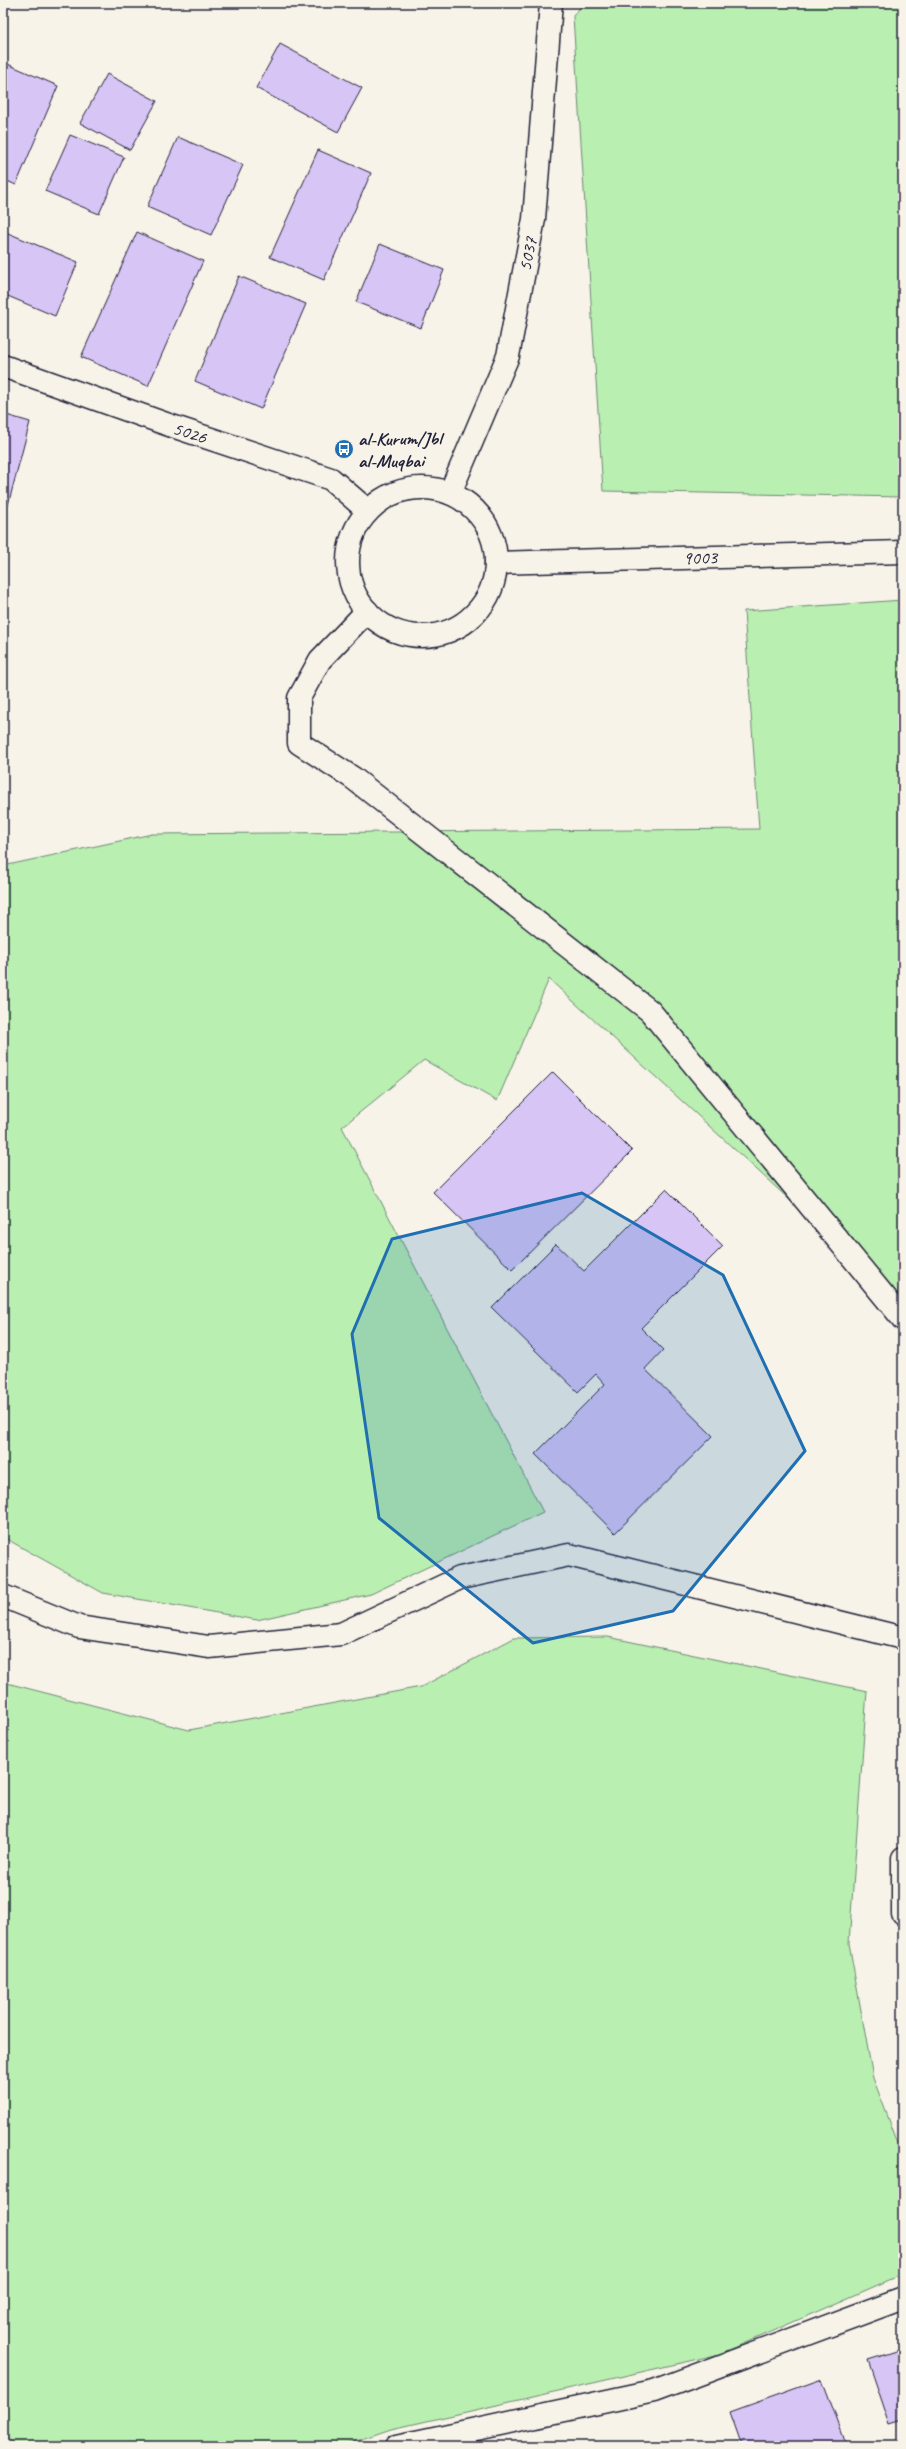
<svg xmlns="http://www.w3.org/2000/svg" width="906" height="2449" font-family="Caveat,sans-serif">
<rect width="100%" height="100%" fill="#f7f3e8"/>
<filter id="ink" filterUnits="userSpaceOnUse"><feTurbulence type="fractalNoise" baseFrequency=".025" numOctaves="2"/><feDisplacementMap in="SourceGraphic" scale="8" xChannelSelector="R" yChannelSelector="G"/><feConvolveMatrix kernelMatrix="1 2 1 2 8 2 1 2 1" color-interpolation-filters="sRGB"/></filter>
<g filter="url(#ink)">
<g fill="#b9efb0" stroke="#6e8876">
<path d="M584 3H903V497L603 491 573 16Z"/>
<path d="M903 600V1304L549 979 497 1101 424 1060 342 1127 543 1512 371 1594 257 1620 103 1593 3 1537V866L152 834 759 829 744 611Z"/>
<path d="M608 1637 867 1691 849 1943 873 2078 903 2156V2274L720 2354 392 2429 342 2446H15L3 2434V1682L189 1730 421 1687 514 1638Z"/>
</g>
<g fill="#d7c5f6" stroke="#22223b">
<path d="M280 44 362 88 338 132 256 88Z"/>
<path d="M3 62 58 86 16 185 3 179Z"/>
<path d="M107 74 157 101 130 150 80 123Z"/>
<path d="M70 135 124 157 99 214 45 191Z"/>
<path d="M178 137 243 165 211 235 147 207Z"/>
<path d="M318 150 371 173 324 280 270 257Z"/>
<path d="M3 231 78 262 55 316 3 294Z"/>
<path d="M137 232 203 261 148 386 81 357Z"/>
<path d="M380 244 444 270 421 328 356 302Z"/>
<path d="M239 276 306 304 261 409 195 381Z"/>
<path d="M3 414 30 422 3 524Z"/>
<path d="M553 1072 632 1151 512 1270 433 1192Z"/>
<path d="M666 1189 723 1246 641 1328 663 1350 645 1369 713 1436 615 1533 535 1454 605 1384 596 1374 578 1392 492 1308 556 1244 584 1271Z"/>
<path d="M903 2349V2421L890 2425 868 2360Z"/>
<path d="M822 2379 846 2444 840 2446H742L730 2412Z"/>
</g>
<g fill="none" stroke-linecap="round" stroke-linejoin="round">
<g stroke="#22223b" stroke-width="25">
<g id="minor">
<path d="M3 366 169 425 331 479 368 511"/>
<circle cx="422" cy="562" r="74"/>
<path d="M450 493 508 356 534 219 551 3"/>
<path d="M496 563 903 552"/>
<path d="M367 611 320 660 299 698V743L353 778 650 1011 903 1319"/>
<path d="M3 1596 79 1627 209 1647 341 1634 460 1578 569 1555 903 1638"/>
<path d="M903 1858V1914"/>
<path d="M397 2446 654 2391 903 2298"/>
</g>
</g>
<use href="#minor" stroke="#f7f3e8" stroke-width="22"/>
</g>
</g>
<path fill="#1f6fb2" fill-opacity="0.2" stroke="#1f6fb2" stroke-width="3" stroke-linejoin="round" d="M582 1193 723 1275 805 1451 673 1611 533 1643 379 1518 352 1334 392 1239Z"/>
<defs>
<g id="bus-disc" transform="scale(1)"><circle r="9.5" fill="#1f6fb2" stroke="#f7f3e8"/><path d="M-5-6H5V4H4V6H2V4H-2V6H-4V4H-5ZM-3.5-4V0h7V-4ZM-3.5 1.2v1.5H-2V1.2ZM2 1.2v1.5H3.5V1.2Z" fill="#fff"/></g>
</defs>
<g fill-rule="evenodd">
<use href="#bus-disc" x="344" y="449"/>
</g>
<g text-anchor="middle" stroke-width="3.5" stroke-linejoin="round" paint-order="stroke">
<g font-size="19" fill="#22223b" stroke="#f7f3e8">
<text transform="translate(527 254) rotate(-79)" y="7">5037</text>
<text transform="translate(190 432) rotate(18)" y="7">5026</text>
<text transform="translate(700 557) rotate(-1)" y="7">9003</text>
</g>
<g font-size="19" font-weight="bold" fill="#22223b" stroke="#f7f3e8" text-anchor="start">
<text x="358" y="445">al-Kurum/Jbl<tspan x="358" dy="22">al-Muqbai</tspan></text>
</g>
</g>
<rect width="906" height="2449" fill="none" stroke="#f7f3e8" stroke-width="16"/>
<rect x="8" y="8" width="890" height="2433" fill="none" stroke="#22223b" stroke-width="1.5" filter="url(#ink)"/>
</svg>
